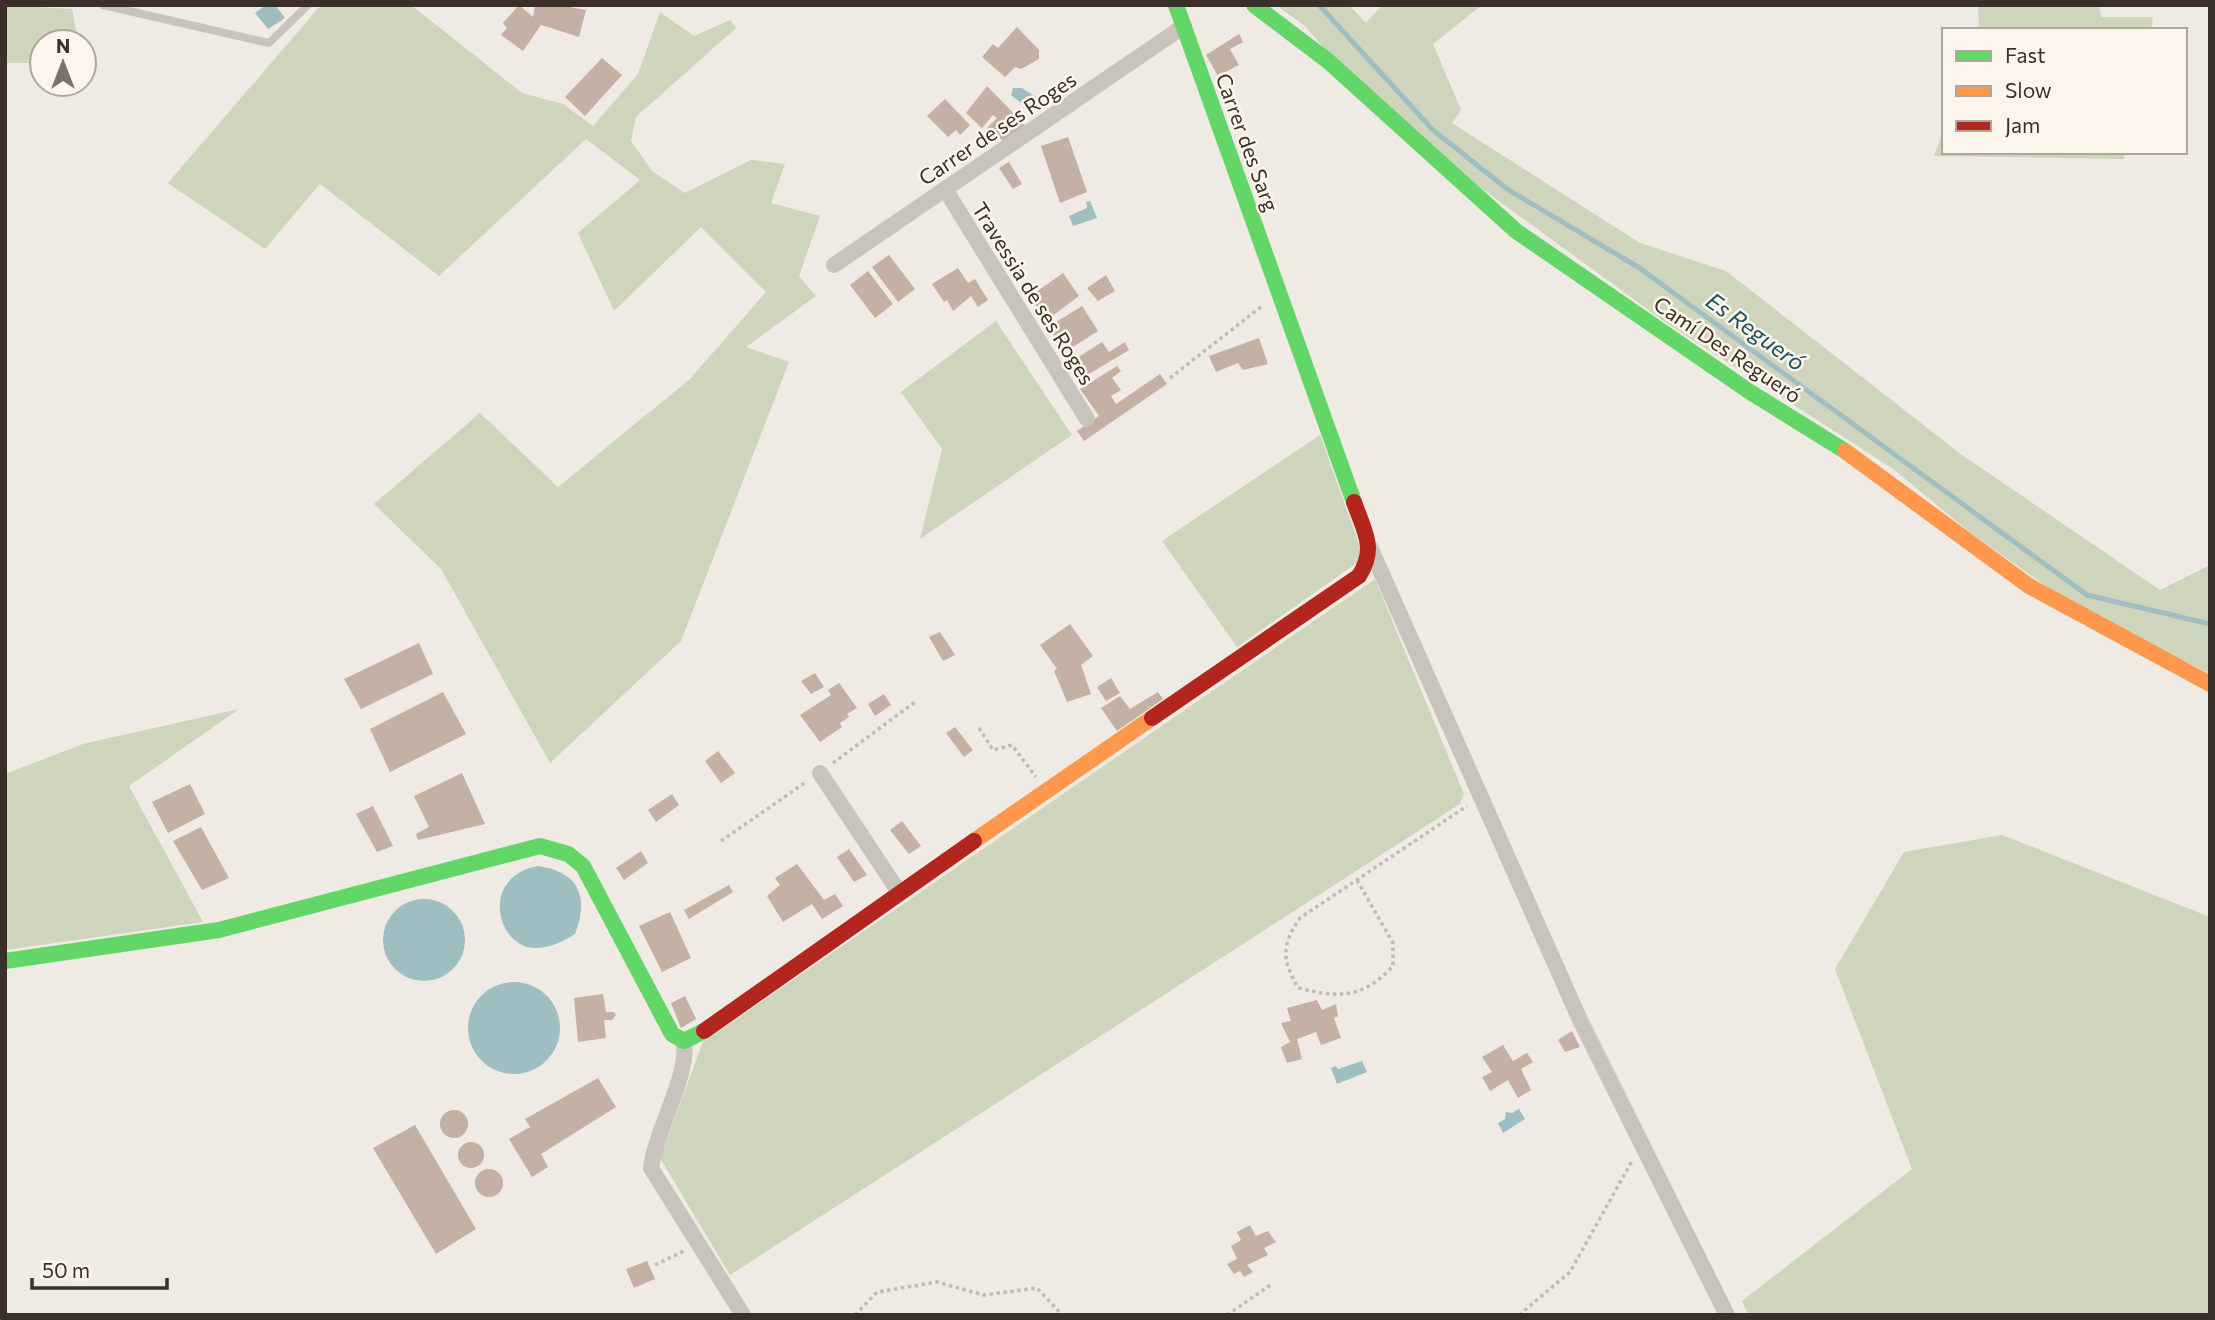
<svg xmlns="http://www.w3.org/2000/svg" width="2215" height="1320" font-family="Commissioner,sans-serif">
  <rect width="100%" height="100%" fill="#efeae3"/>
  <path fill="#ced5bc" d="M5 5 72 9 78 42H42V63H5Z
    M321 5H411L522 93 563 104 593 126 638 74 660 12 694 36 730 20 736 28 636 117 631 141 652 171 685 193 751 160 785 164 771 203 820 216 799 276 816 296 746 347 789 362 681 641 550 763 441 569 374 504 480 413 558 487 690 379 766 292 701 227 614 311 578 233 640 180 586 139 439 276 320 184 265 249 168 183Z
    M1276 5H1349L1366 23 1382 5H1482L1433 44 1461 110 1452 123 1640 243 1726 271 1962 455 2160 590 2210 565V674L2064 599 1971 533 1893 469 1665 322 1477 185 1340 67 1305 26Z
    M1978 5H2098L2102 17H2153L2151 30H1979Z
    M1944 128V152H2125L2124 159 1934 156Z
    M996 321 1072 435 920 539 942 449 901 392Z
    M1320 435 1364 558 1237 647 1162 541Z
    M1375 579 1464 794 1460 804 730 1275 660 1158 703 1042Z
    M239 709 129 786 203 922 5 950V774L83 744Z
    M2002 835 2210 917V1315H1748L1742 1301 1912 1169 1835 969 1904 852Z"/>
  <path fill="#9ebec1" d="M266 5H275L285 18 268 29 255 13Z
    M1013 88H1022L1044 103 1039 112 1028 109 1011 95Z
    M1090 201 1097 218 1073 226 1069 216 1087 208 1086 202Z
    M538 866C580 872 589 898 575 934 562 942 550 948 534 948 497 947 479 877 538 866Z
    M383 940a41 41 0 1 1 82 0a41 41 0 1 1-82 0Z
    M468 1028a46 46 0 1 1 92 0a46 46 0 1 1-92 0Z
    M1362 1061 1367 1072 1337 1084 1331 1068 1336 1066 1338 1069Z
    M1519 1109 1525 1119 1503 1133 1498 1123 1505 1119 1506 1112 1512 1113Z"/>
  <g fill="none" stroke-linecap="round" stroke-linejoin="round">
    <path stroke="#9ebec1" stroke-width="5" d="M1319 5 1433 130 1507 189 1638 267 2087 595 2210 624"/>
  </g>
  <path fill="#c4b0a4" d="M519 5 533 17 535 5H560L586 10 579 37 541 25 523 51 501 35 507 28 503 23Z
    M1017 27 1039 50V59L1021 69 1015 67 1005 77 982 57 993 44 998 48Z
    M1239 34 1243 42 1230 49 1239 65 1218 76 1206 55Z
    M602 58 622 75 585 116 565 97Z
    M987 86 1025 125 1006 143 987 128 997 118 993 115 982 128 966 113Z
    M945 99 970 125 960 135 956 130 948 137 927 116Z
    M1068 137 1087 192 1060 203 1041 146Z
    M1009 162 1022 184 1013 189 999 168Z
    M889 255 915 289 898 302 872 267Z
    M958 268 968 283 975 279 988 300 978 307 971 296 953 311 947 300 944 302 932 284Z
    M868 271 893 304 875 318 850 285Z
    M1063 273 1079 296 1047 320 1029 297Z
    M1106 275 1115 291 1098 301 1087 288Z
    M1082 306 1098 331 1065 352 1048 327Z
    M1259 338 1268 364 1243 370 1238 363 1216 372 1209 356Z
    M1102 342 1109 352 1125 342 1129 350 1079 380 1069 363Z
    M1117 366 1121 371 1112 378 1121 390 1111 396 1116 404 1160 374 1167 384 1084 441 1077 431 1099 416 1080 389Z
    M1070 624 1093 656 1081 665 1091 694 1067 702 1054 671 1057 669 1040 645Z
    M940 632 955 655 943 661 929 637Z
    M419 643 433 674 361 709 344 679Z
    M815 673 824 687 811 694 801 681Z
    M1111 678 1120 693 1106 701 1097 687Z
    M839 683 857 708 847 714 849 717 840 723 842 727 820 742 800 715 831 695 828 690Z
    M443 692 466 734 390 772 370 729Z
    M1158 692 1163 699 1117 731 1101 708 1120 696 1130 709Z
    M884 694 891 705 875 716 868 704Z
    M955 727 973 750 964 757 946 733Z
    M718 751 735 773 721 783 705 761Z
    M462 773 485 824 418 840 416 834 429 827 414 796Z
    M190 784 205 814 168 833 152 802Z
    M672 794 679 805 656 822 648 810Z
    M373 806 393 846 377 852 356 814Z
    M902 821 921 846 909 854 890 830Z
    M201 827 229 878 202 890 173 841Z
    M849 849 867 875 854 882 837 857Z
    M641 851 648 863 624 880 616 868Z
    M797 864 824 900 835 894 843 906 822 919 812 904 783 922 767 896 780 885 775 878Z
    M729 885 733 892 689 919 684 910Z
    M670 912 691 958 662 972 639 926Z
    M603 994 606 1012H614L616 1015 612 1020H604L606 1038 578 1042 574 998Z
    M685 996 696 1019 681 1028 671 1003Z
    M1317 1000 1322 1010 1336 1004 1338 1016 1334 1018 1341 1038 1321 1045 1316 1032 1297 1039 1302 1059 1287 1063 1281 1047 1290 1042 1281 1023 1291 1021 1287 1008Z
    M1572 1031 1580 1047 1565 1052 1558 1040Z
    M1503 1045 1513 1061 1527 1053 1533 1062 1521 1069 1531 1090 1518 1098 1508 1080 1490 1091 1482 1077 1492 1072 1482 1057Z
    M598 1078 616 1107 541 1154 548 1167 532 1177 509 1139 530 1127 525 1119Z
    M440 1124a14 14 0 1 1 28 0a14 14 0 1 1-28 0Z
    M415 1125 476 1229 436 1254 373 1148Z
    M458 1155a13 13 0 1 1 26 0a13 13 0 1 1-26 0Z
    M475 1183a14 14 0 1 1 28 0a14 14 0 1 1-28 0Z
    M1250 1225 1256 1236 1268 1231 1276 1242 1264 1248 1268 1255 1247 1265 1253 1272 1244 1277 1240 1271 1234 1274 1227 1264 1237 1259 1231 1246 1241 1240 1237 1232Z
    M647 1261 655 1279 634 1288 626 1269Z"/>
  <g fill="none" stroke-linecap="round" stroke-linejoin="round">
    <path stroke="#c1bbb4" stroke-width="3.5" stroke-dasharray="3.5 3.5" stroke-linecap="butt" d="M1170 378 1262 306
      M979 728 993 750 1012 745 1036 777
      M833 763 915 702
      M721 841 806 782
      M1357 880 1393 943V966C1362 999 1339 998 1298 988 1282 959 1281 946 1300 918L1467 806
      M655 1265 684 1251
      M855 1315 877 1292 937 1282 984 1295 1037 1288 1062 1315
      M1227 1315 1272 1284
      M1519 1315 1570 1272 1632 1161"/>
    <path stroke="#c8c3bc" stroke-width="8" d="M103 5 269 43 308 5"/>
    <path stroke="#c8c3bc" stroke-width="16" d="M945 189 1087 419
      M834 265 1184 26
      M1370 547 1580 1020 1727 1315
      M820 773 899 892
      M684 1042C689 1076 656 1129 651 1168L743 1315"/>
    <path stroke="#63d668" stroke-width="16" d="M1176 5 1354 502
      M1254 5 1328 61 1516 231 1750 392 1845 451
      M5 961 219 930 540 846 568 854 583 866 672 1034 684 1041 704 1031"/>
    <path stroke="#ff974d" stroke-width="16" d="M1845 451 2029 586 2210 684
      M974 841 1152 718"/>
    <path stroke="#b3261e" stroke-width="16" d="M1152 718 1359 576C1377 548 1364 531 1354 502
      M704 1031 974 841"/>
  </g>
  <g text-anchor="middle" dominant-baseline="central" stroke-width="5" stroke-linejoin="round" paint-order="stroke">
    <g font-size="21" fill="#3a3029" stroke="#fbf5eb">
      <text transform="translate(997 128) rotate(-34)">Carrer de ses Roges</text>
      <text transform="translate(1248 142) rotate(70)">Carrer des Sarg</text>
      <text transform="translate(1034 293) rotate(58)">Travessia de ses Roges</text>
      <text transform="translate(1728 349) rotate(34)">Camí Des Regueró</text>
    </g>
    <g font-size="23" font-style="italic" fill="#1c535e" stroke="#fbf5eb">
      <text transform="translate(1756 331) rotate(36)">Es Regueró</text>
    </g>
  </g>
  <rect width="2215" height="1320" fill="none" stroke="#3a3029" stroke-width="14"/>
  <rect x="1942" y="28" width="245" height="126" fill="#fbf5eb" stroke="#aea69d" stroke-width="2"/>
  <rect x="1956" y="51" width="35" height="10" fill="#63d668" stroke="#aea69d" stroke-width="2"/>
  <text x="2005" y="63" font-size="21" fill="#3a3029">Fast</text>
  <rect x="1956" y="86" width="35" height="10" fill="#ff974d" stroke="#aea69d" stroke-width="2"/>
  <text x="2005" y="98" font-size="21" fill="#3a3029">Slow</text>
  <rect x="1956" y="121" width="35" height="10" fill="#b3261e" stroke="#aea69d" stroke-width="2"/>
  <text x="2005" y="133" font-size="21" fill="#3a3029">Jam</text>
  <g transform="translate(63 63)"><circle r="33" fill="#fbf5eb" stroke="#aea69d" stroke-width="2"/>
  <path d="M0-5L12 26L0 18L-12 26Z" fill="#79716a"/>
  <text y="-10" font-size="19" font-weight="bold" text-anchor="middle" fill="#3a3029">N</text>
  </g>
  <path d="M32 1278v10h135v-10" fill="none" stroke="#3a3029" stroke-width="3.5"/>
  <text x="42" y="1278" font-size="21" fill="#3a3029" stroke="#fbf5eb" stroke-width="5" paint-order="stroke">50 m</text>
</svg>
